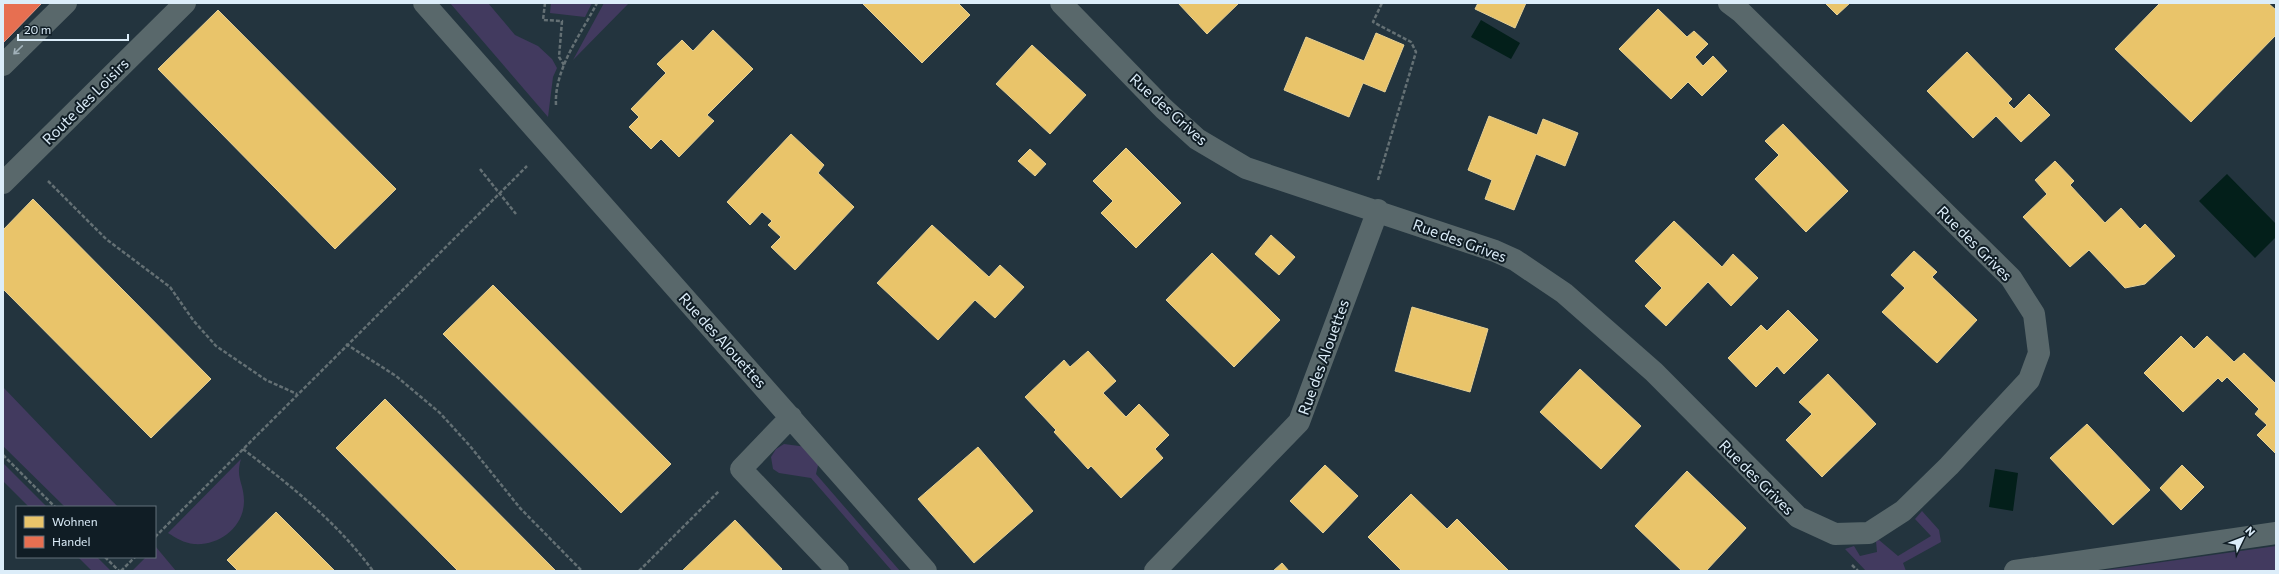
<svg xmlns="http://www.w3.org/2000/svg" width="2279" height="574" font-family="Commissioner,sans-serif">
  <rect width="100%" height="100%" fill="#23343e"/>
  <path fill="#423a5f" d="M450 3H488L515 35 538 46 552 59 557 68 553 77 548 117Z
    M551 3H592L585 17 550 13Z
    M604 3H629L573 60Z
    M3 387 118 507H65L3 446Z
    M784 444 807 447 819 461 816 474 900 571H892L811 478 779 473 773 469 771 457 776 449Z
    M241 459C235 478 244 483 244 501 244 528 218 546 194 544 184 543 176 538 168 533Z
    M3 463 47 507H29L3 481Z
    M1922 511 1939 530 1941 542 1903 563 1906 571H1866L1845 549 1854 546 1860 556 1877 552 1876 541 1879 540 1898 556 1931 536 1915 519Z
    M2276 546V571H2099Z
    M156 547 176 571H132L146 557H155Z
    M78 557H97L111 571H92Z"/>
  <path fill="#031f1a" d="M1481 20 1520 43 1511 59 1471 37Z
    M2227 174 2276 224V237L2255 258 2199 201Z
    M1995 469 2018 473 2013 511 1989 507Z"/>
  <path fill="#e9c46a" stroke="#e5d095" d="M862 3H958L970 15 922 63Z
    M1178 3H1239L1207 34Z
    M1478 3H1526L1515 28 1475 9Z
    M1825 3H1850L1837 15Z
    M2160 3H2268L2276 10V35L2191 122 2115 49Z
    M1658 9 1687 37 1694 31 1708 44 1695 57 1703 66 1713 56 1727 71 1702 96 1688 82 1671 99 1619 49Z
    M218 10 396 189 335 249 158 69Z
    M713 30 753 69 707 115 714 121 679 157 661 139 651 149 629 127 639 117 631 109 666 73 657 64 682 40 693 51Z
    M1376 33 1404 45 1385 92 1363 83 1349 117 1284 90 1306 37 1364 61Z
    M1032 45 1086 95 1050 134 996 84Z
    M1967 52 2012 99 2008 103 2014 109 2029 94 2050 115 2021 142 1996 116 1973 138 1927 91Z
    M1489 116 1537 135 1543 119 1578 133 1565 166 1536 154 1514 210 1485 199 1492 180 1468 170Z
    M1783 124 1848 191 1806 232 1755 179 1779 155 1765 141Z
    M791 134 824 165 818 173 854 207 795 270 771 247 781 237 768 225 772 221 762 212 750 225 727 202Z
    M1126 148 1181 203 1136 248 1101 213 1113 201 1093 181Z
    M1030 149 1046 164 1035 176 1018 161Z
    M2055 161 2074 181 2070 185 2105 223 2121 208 2140 229 2145 224 2175 256 2145 284 2125 288 2089 250 2070 267 2023 217 2047 194 2035 180Z
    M33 199 211 379 151 438 3 289V230Z
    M1674 221 1722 267 1733 254 1758 278 1731 306 1708 282 1666 326 1645 306 1662 288 1635 261Z
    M932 225 989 277 1000 265 1024 287 995 318 975 300 938 340 877 283Z
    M1271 235 1295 257 1279 275 1255 254Z
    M1914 251 1937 272 1932 277 1977 320 1937 363 1882 312 1905 288 1891 275Z
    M1212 253 1280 320 1234 367 1166 300Z
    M493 285 671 464 621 513 443 334Z
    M1412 307 1488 329 1470 392 1395 371Z
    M1788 310 1818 340 1784 374 1777 366 1756 387 1728 358 1761 325 1767 331Z
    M2181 336 2194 349 2207 336 2234 362 2244 353 2276 384V454L2257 435 2267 425 2255 414 2259 409 2227 377 2222 382 2218 378 2183 412 2144 373Z
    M1088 351 1116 381 1103 393 1126 417 1139 404 1169 435 1155 449 1163 458 1121 498 1091 466 1088 469 1054 432 1056 430 1025 397 1064 360 1070 367Z
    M1580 369 1641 426 1601 469 1540 412Z
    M1828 374 1876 424 1822 477 1786 440 1812 414 1799 402Z
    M385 399 556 571H458L336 448Z
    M2087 424 2150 490 2113 525 2050 458Z
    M978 447 1033 511 974 563 918 499Z
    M1325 465 1358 496 1323 533 1290 501Z
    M2182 465 2204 487 2181 510 2160 488Z
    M1687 471 1746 528 1706 571H1682L1635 526Z
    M1411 494 1447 529 1457 519 1509 571H1402L1368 537Z
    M276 512 335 571H238L227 560Z
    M735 520 782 569 780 571H682Z
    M1282 563 1289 571H1273Z"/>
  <path fill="#e76f51" stroke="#e49583" d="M3 3H42L3 43Z"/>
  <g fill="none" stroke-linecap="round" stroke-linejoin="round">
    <path stroke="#647074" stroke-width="2.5" stroke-dasharray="4 2" stroke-linecap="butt" d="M545 3 543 20 562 21 559 57 564 65
      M556 105C554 69 581 34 597 3
      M480 169 516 214
      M1378 180 1416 52 1411 42 1373 22 1382 3
      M48 181 106 239 170 287 193 320 216 346 266 380 297 394
      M346 344 396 376 440 413 470 446 520 508 582 571
      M243 449C291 486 337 522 373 571
      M3 455 55 507
      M155 537 527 166
      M105 557 119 571
      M1852 565 1858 571
      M121 571 135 557
      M639 571 719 491"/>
    <path stroke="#59686b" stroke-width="22" d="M424 3 926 571
      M1061 3 1164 109 1197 139 1246 168 1495 251 1515 260 1564 293 1654 372 1798 517 1835 534 1869 533 1903 511 1949 466 2029 380 2039 353 2034 314 2011 278 1741 12 1729 3
      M3 65 66 3
      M3 183 185 3
      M791 417 741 469 838 571
      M1155 571 1299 422 1378 210
      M2015 571 2276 533"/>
  </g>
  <defs><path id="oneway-shaft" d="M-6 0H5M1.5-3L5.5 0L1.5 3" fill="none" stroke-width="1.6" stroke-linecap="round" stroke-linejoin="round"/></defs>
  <use stroke="#a1b1b9" href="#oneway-shaft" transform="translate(18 50) rotate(136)"/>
  <g text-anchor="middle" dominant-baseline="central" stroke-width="4" stroke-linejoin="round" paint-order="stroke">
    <g font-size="15" fill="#dcedf9" stroke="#101d25">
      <text transform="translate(85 101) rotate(-45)">Route des Loisirs</text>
      <text transform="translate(1169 109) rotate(42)">Rue des Grives</text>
      <text transform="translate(1460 240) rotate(20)">Rue des Grives</text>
      <text transform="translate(1975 243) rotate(45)">Rue des Grives</text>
      <text transform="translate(723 340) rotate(48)">Rue des Alouettes</text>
      <text transform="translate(1323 357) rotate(-70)">Rue des Alouettes</text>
      <text transform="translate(1757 477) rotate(45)">Rue des Grives</text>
    </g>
  </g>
  <rect width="2279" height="574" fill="none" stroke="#dcedf9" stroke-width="8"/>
  <rect x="16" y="506" width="140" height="52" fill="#101d25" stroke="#62707a"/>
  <rect x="24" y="516" width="20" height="12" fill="#e9c46a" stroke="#62707a"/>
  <text x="52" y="526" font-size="12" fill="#dcedf9">Wohnen</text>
  <rect x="24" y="536" width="20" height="12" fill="#e76f51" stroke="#62707a"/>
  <text x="52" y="546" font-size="12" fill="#dcedf9">Handel</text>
  <g transform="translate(2243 538) rotate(47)" stroke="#101d25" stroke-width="3" paint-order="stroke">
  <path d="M0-3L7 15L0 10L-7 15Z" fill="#dcedf9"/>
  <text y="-6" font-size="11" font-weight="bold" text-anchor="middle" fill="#dcedf9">N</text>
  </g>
  <path d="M18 34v6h110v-6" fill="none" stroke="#dcedf9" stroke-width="2"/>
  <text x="24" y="34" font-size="12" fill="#dcedf9" stroke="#101d25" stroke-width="3" paint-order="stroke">20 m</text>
</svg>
